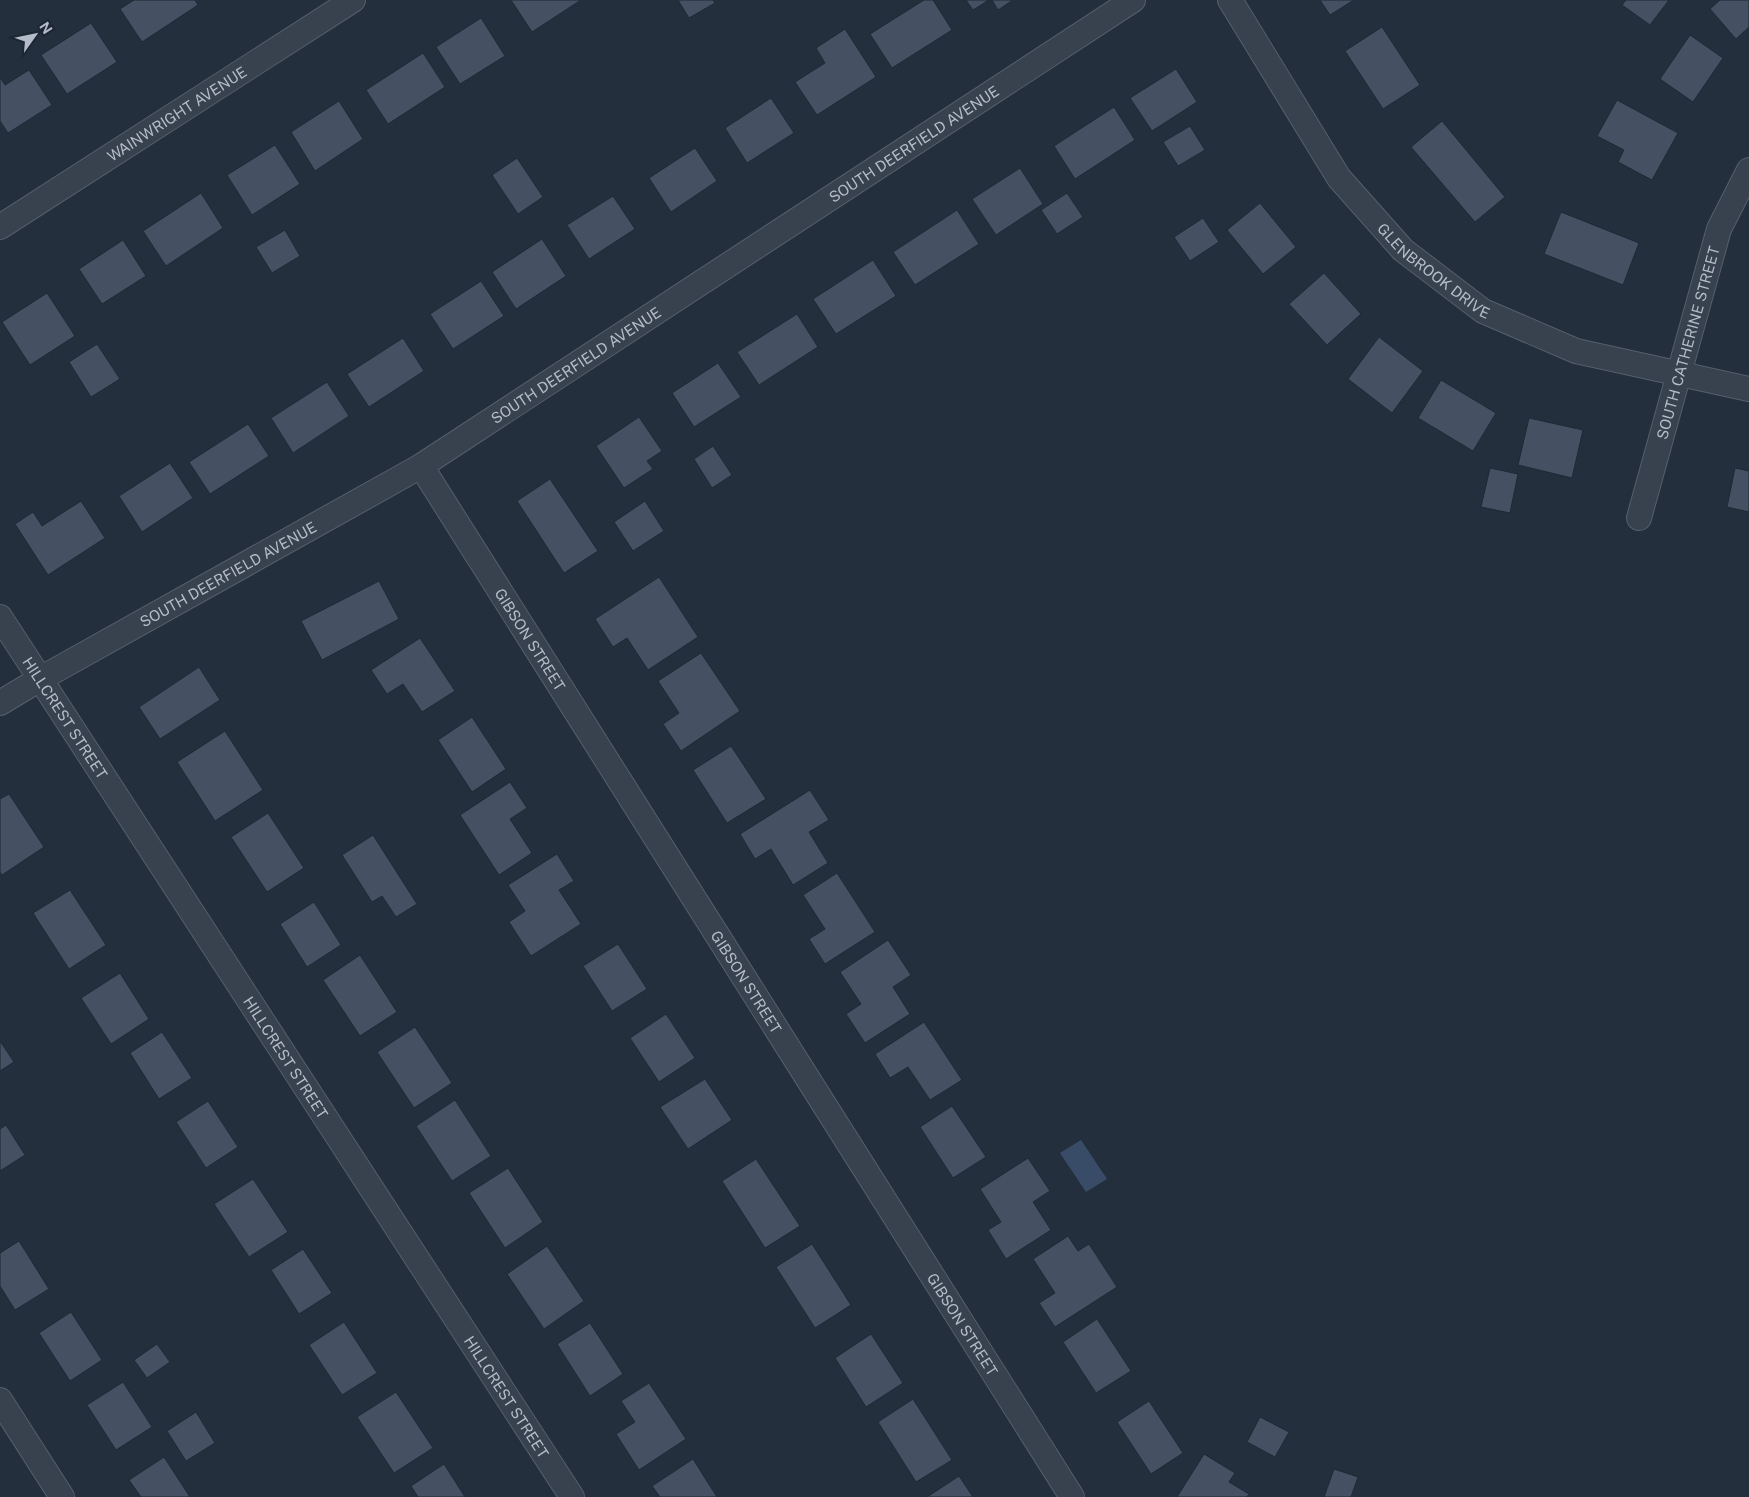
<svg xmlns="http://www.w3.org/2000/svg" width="1749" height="1497" font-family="'Public Sans',sans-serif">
  <rect width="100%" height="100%" fill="#242f3e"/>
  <path fill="#394c67" d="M1081 1140 1107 1179 1086 1192 1060 1153Z"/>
  <path fill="#455162" stroke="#1f2835" d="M134 0H195L198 5 142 42 120 9Z
    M511 0H581L532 32Z
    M678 0H713L715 3 689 18Z
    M924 0H933L952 30 892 68 870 34Z
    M966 0H989L973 10Z
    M992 0H1013L998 10Z
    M1320 0H1354L1330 15Z
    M1626 0H1669L1650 25 1622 5Z
    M1720 0H1749V27L1736 39 1710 9Z
    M481 18 505 56 460 84 436 47Z
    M91 23 117 62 67 94 41 55Z
    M1382 27 1420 85 1383 109 1345 51Z
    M845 29 876 77 817 115 795 82 825 63 816 48Z
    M1690 35 1723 58 1693 102 1660 79Z
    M423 53 445 87 388 124 366 90Z
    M1176 69 1197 102 1152 131 1130 98Z
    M29 70 52 105 8 133 0 121V77L5 85Z
    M771 98 794 133 747 163 725 128Z
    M1617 100 1678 133 1652 180 1618 162 1624 150 1597 136Z
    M339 101 363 139 315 171 291 132Z
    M1114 107 1135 140 1075 179 1054 146Z
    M1442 121 1505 197 1475 222 1411 147Z
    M1190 126 1205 150 1178 166 1163 142Z
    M275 145 300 184 252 215 227 175Z
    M695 148 717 181 671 212 649 178Z
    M517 158 543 197 518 214 492 175Z
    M1020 168 1043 204 996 235 972 199Z
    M201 193 223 228 166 266 143 231Z
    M1067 193 1083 217 1057 234 1041 210Z
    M613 196 635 229 589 259 567 225Z
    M1260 203 1296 247 1263 274 1227 230Z
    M957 210 979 244 915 285 893 252Z
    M1561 212 1639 243 1623 285 1544 254Z
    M1203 218 1219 242 1190 261 1174 237Z
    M285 230 300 256 272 273 256 247Z
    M542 239 566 276 516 309 492 272Z
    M123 240 146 276 102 304 79 269Z
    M873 260 896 296 836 334 813 299Z
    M1324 273 1361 314 1327 345 1289 304Z
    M481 281 504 316 453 349 430 314Z
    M47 293 75 336 30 365 2 322Z
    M797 314 818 347 759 385 737 352Z
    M1379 337 1423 371 1392 413 1348 379Z
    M403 338 424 371 369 407 347 374Z
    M97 344 120 379 91 397 69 362Z
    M718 363 741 397 694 427 672 393Z
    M1441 380 1496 413 1473 451 1418 418Z
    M327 382 349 416 293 453 271 418Z
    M639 417 662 451 647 461 653 469 624 488 596 446Z
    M1529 418 1583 430 1572 478 1518 465Z
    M248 424 269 456 210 494 189 462Z
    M713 446 732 475 712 488 694 459Z
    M170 463 193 498 142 532 119 496Z
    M1490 468 1518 474 1510 513 1481 507Z
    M1735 468 1749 471V512L1727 507Z
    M550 479 598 551 564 573 517 501Z
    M81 501 105 538 48 575 15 524 33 512 42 526Z
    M645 501 664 531 633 551 614 522Z
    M659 577 698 637 648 670 627 638 613 647 595 619Z
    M379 581 399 619 322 660 301 621Z
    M420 638 455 691 422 712 403 684 387 694 371 670Z
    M701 653 740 711 681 751 663 724 679 713 658 681Z
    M199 667 220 700 160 739 139 707Z
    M472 717 506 769 472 792 438 740Z
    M225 731 263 790 215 821 177 762Z
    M731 746 766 799 727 823 693 770Z
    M510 782 527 808 510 819 532 853 499 875 460 815Z
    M810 790 829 820 809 832 828 863 793 885 771 849 755 859 740 834Z
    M9 794 44 847 2 875 0 872V799Z
    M268 813 304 868 267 892 231 837Z
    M373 835 417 904 396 917 382 896 372 902 342 855Z
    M557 854 574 881 559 890 581 924 531 956 509 922 525 911 508 885Z
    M837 873 875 932 825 964 809 939 825 929 803 895Z
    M70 890 106 945 69 969 33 913Z
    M314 902 341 945 307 967 280 924Z
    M888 940 911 975 893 987 910 1014 865 1043 846 1014 861 1004 840 972Z
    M618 944 647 989 612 1011 583 966Z
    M360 955 397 1012 360 1036 323 980Z
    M120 973 149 1019 111 1044 81 998Z
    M666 1014 695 1058 659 1082 630 1038Z
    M924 1022 962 1080 930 1100 908 1067 890 1078 875 1054Z
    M415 1027 452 1083 414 1108 377 1052Z
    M162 1032 192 1078 159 1099 130 1053Z
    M0 1041 14 1062 0 1071Z
    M705 1079 732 1120 688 1149 660 1107Z
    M455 1100 491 1156 452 1181 416 1126Z
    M208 1101 238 1147 206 1168 176 1122Z
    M952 1106 986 1157 953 1178 920 1127Z
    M6 1125 25 1155 0 1171V1129Z
    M1028 1158 1050 1191 1033 1202 1051 1230 1006 1259 988 1230 1001 1222 980 1189Z
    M756 1159 800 1226 765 1248 722 1181Z
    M508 1168 543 1222 505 1248 469 1193Z
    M253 1179 288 1232 249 1257 214 1204Z
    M1068 1236 1078 1251 1089 1244 1117 1287 1055 1327 1039 1303 1055 1293 1033 1259Z
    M19 1241 49 1289 15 1310 0 1286V1253Z
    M812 1244 851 1305 815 1328 776 1267Z
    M547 1246 584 1301 544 1329 507 1274Z
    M303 1249 332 1293 299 1314 271 1270Z
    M71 1312 102 1360 70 1381 39 1333Z
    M1097 1319 1131 1371 1096 1393 1063 1342Z
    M344 1322 377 1373 342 1395 309 1345Z
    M590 1323 623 1374 590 1396 557 1344Z
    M871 1334 903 1383 866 1407 835 1358Z
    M157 1344 170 1362 147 1378 134 1360Z
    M123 1382 152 1427 116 1450 87 1405Z
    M649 1383 686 1439 639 1470 616 1434 635 1422 621 1401Z
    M396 1392 433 1448 394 1473 357 1417Z
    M913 1399 952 1460 916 1482 878 1422Z
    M1149 1401 1183 1453 1151 1474 1117 1422Z
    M196 1412 215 1443 186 1461 167 1431Z
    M1260 1417 1289 1432 1275 1457 1247 1442Z
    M1204 1454 1235 1473 1229 1482 1249 1494 1247 1497H1177Z
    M164 1457 190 1497H141L129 1480Z
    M693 1459 717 1497H660L652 1486Z
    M444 1464 465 1497H418L411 1486Z
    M1334 1469 1358 1477 1351 1497H1324Z
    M959 1476 973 1497H927Z"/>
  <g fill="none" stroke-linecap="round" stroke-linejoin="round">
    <g stroke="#565f6c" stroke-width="26">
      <g id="street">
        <path id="s1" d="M1230 0 1339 178 1403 250 1483 311 1576 351 1749 389"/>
        <path id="s2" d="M0 227 353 0"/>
        <path id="s3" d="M421 466 1072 1497"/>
        <path id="s4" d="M1639 518 1719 229 1749 170"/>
        <path id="s5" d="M0 617 572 1497"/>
        <path id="s6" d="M0 703 40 679 421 466 1133 0"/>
        <path d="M0 1400 62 1497"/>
      </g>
    </g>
    <use href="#street" stroke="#38414e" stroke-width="24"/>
  </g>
  <g text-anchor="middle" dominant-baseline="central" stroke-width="4.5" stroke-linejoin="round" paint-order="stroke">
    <g font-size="15" fill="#b4bcc9" stroke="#1d2633">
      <text stroke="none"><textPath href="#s2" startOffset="210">WAINWRIGHT AVENUE</textPath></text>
      <text stroke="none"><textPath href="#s6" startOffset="1072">SOUTH DEERFIELD AVENUE</textPath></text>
      <text stroke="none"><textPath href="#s1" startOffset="342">GLENBROOK DRIVE</textPath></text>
      <text stroke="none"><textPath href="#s4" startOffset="182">SOUTH CATHERINE STREET</textPath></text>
      <text stroke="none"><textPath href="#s6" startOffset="668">SOUTH DEERFIELD AVENUE</textPath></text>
      <text stroke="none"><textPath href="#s6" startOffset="262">SOUTH DEERFIELD AVENUE</textPath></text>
      <text stroke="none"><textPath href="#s3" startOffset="205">GIBSON STREET</textPath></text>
      <text stroke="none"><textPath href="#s5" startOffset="120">HILLCREST STREET</textPath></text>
      <text stroke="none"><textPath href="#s3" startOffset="610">GIBSON STREET</textPath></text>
      <text stroke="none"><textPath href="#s5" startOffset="525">HILLCREST STREET</textPath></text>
      <text stroke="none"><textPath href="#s3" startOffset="1015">GIBSON STREET</textPath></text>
      <text stroke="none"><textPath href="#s5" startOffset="930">HILLCREST STREET</textPath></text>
    </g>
  </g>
  <g transform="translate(35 35) rotate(57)" stroke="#1d2633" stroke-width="4" paint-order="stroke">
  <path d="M0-4L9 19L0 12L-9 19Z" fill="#b4bcc9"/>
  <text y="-8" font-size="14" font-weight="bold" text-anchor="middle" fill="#b4bcc9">N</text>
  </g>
</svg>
